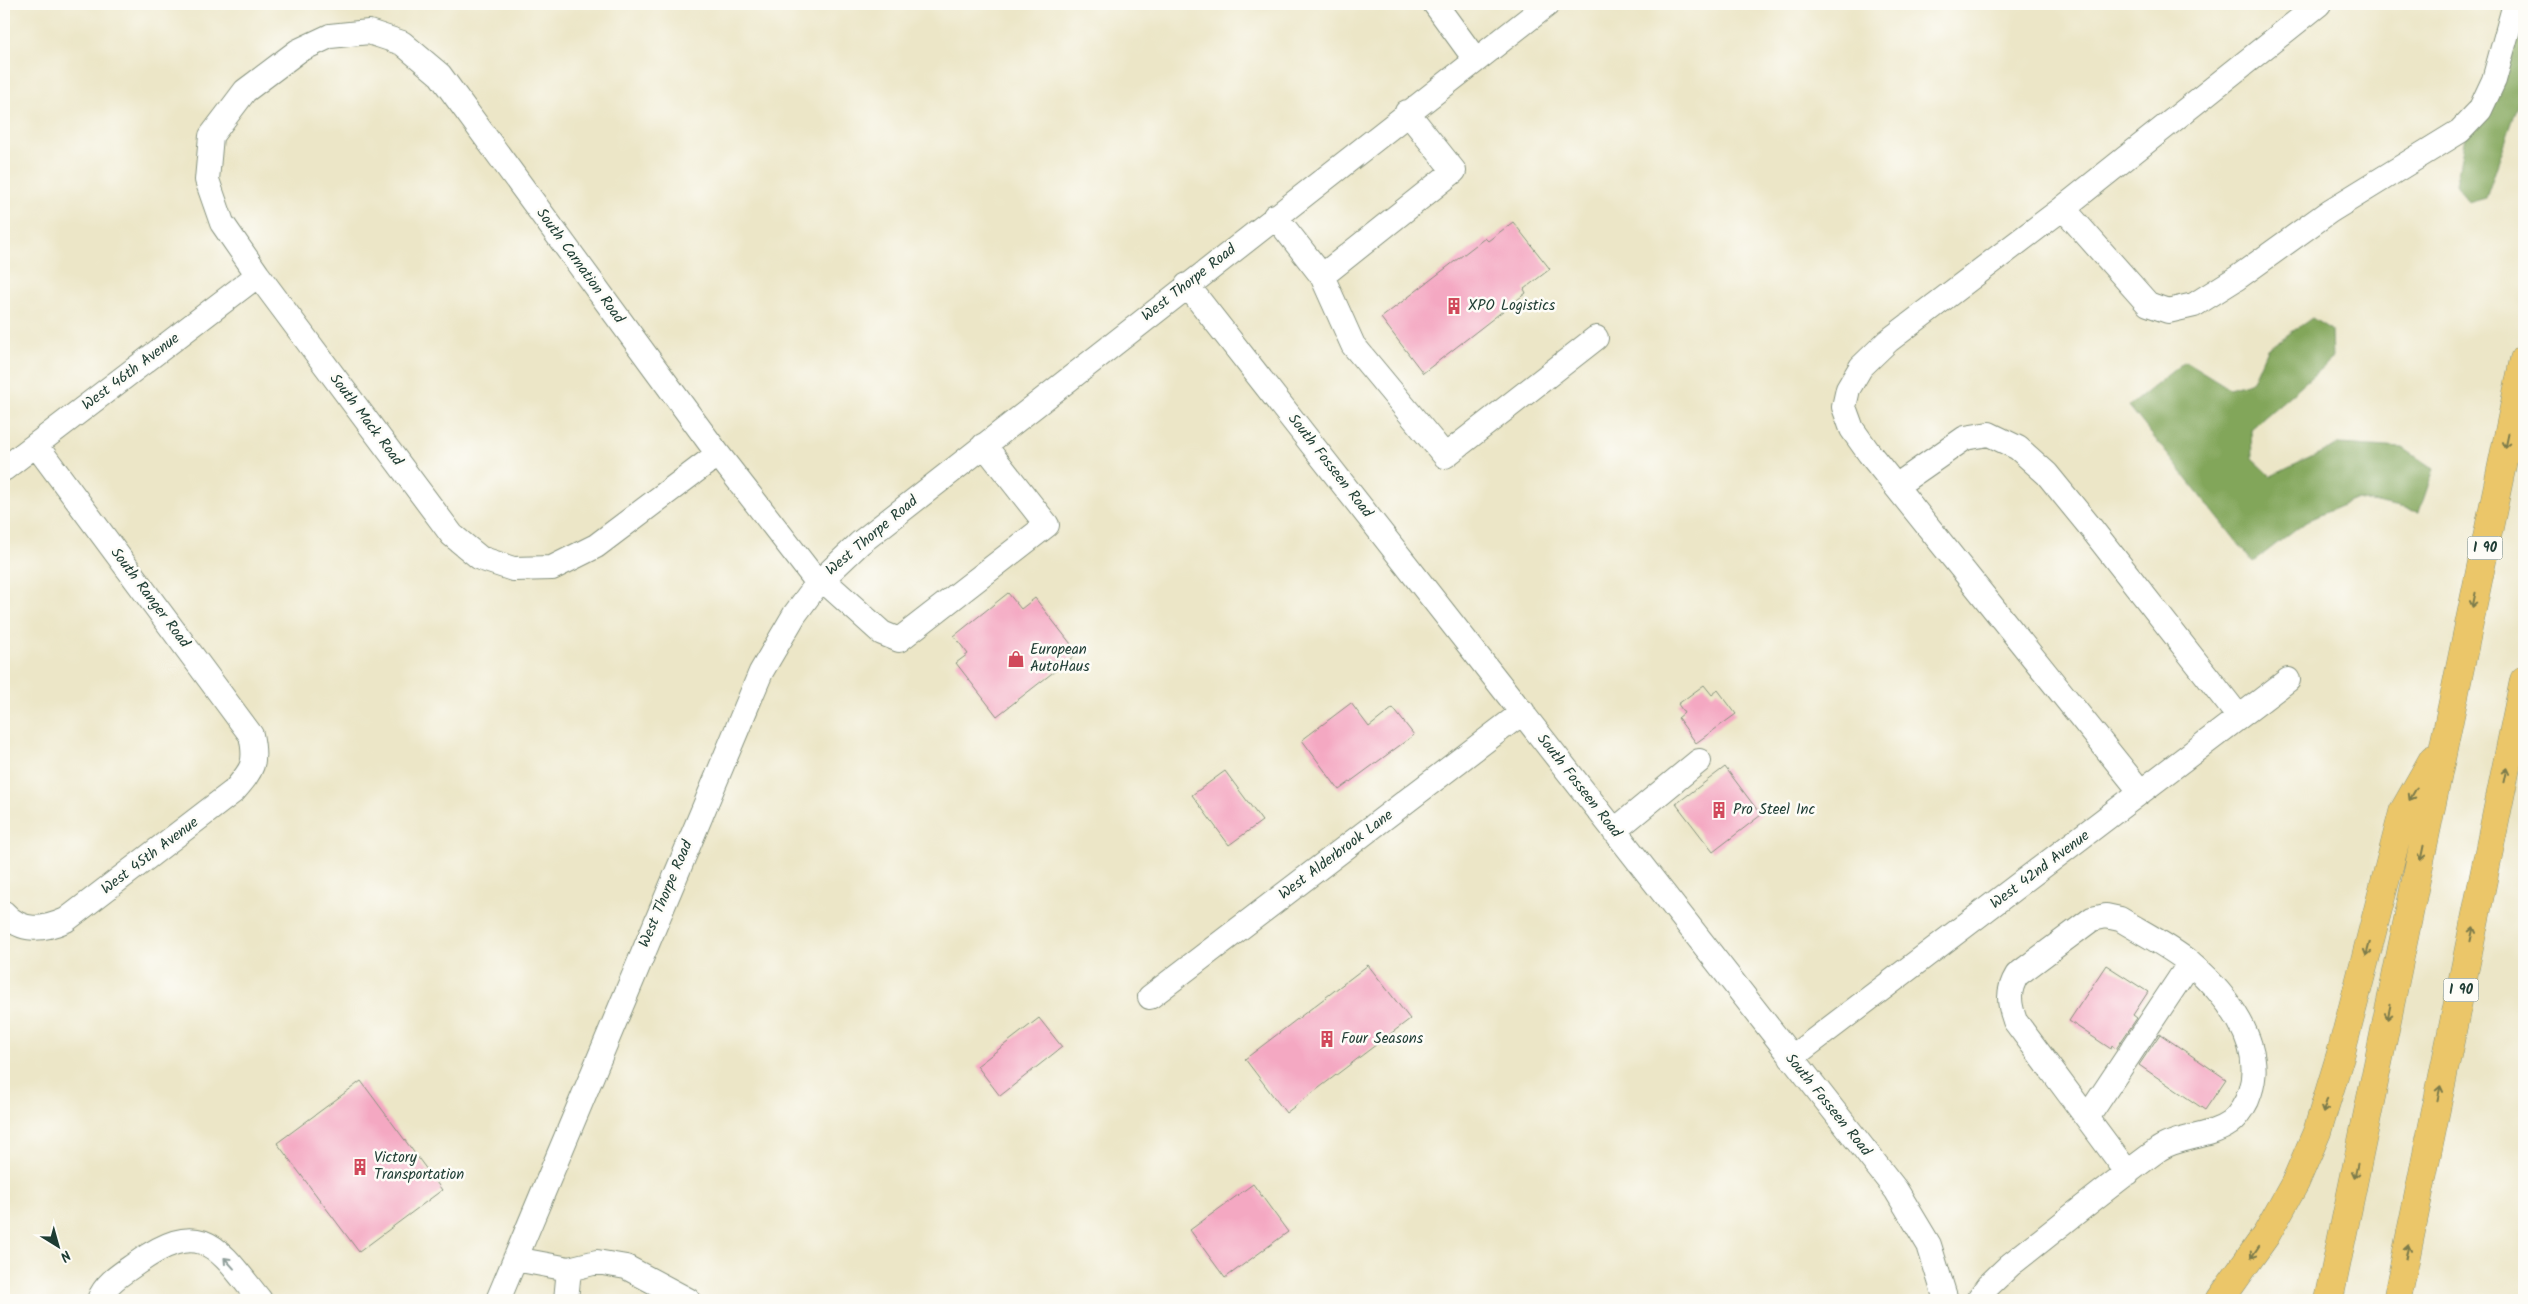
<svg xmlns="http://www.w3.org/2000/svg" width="2528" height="1304" font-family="Kalam,sans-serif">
  <rect width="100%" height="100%" fill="#fdfcf7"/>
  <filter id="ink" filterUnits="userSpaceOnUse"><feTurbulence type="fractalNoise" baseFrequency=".02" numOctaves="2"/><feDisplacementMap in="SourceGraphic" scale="10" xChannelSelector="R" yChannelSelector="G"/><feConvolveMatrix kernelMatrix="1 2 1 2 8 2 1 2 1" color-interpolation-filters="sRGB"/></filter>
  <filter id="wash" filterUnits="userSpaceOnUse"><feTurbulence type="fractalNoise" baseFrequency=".0096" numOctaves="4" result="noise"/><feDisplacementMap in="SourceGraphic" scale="20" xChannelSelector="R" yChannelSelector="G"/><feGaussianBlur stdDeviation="1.12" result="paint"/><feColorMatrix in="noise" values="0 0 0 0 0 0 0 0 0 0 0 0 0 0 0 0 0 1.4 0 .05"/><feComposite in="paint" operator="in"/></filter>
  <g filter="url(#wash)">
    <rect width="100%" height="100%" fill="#ece6c7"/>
    <path fill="#82a65a" stroke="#507247" d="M2524 4V77L2518 105 2486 198 2468 203 2456 184 2465 136Z
      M2312 318 2331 330 2332 359 2251 429 2252 458 2271 476 2339 444 2403 448 2434 469 2419 512 2357 499 2306 521 2253 562 2129 406 2185 361 2229 388 2253 381 2267 349Z"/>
    <g id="blocks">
      <path fill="#f4a8c2" d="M1513 222 1550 269 1524 289 1526 293 1423 373 1381 318 1485 238 1488 241Z
        M1008 593 1021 609 1035 598 1078 653 997 716 956 663 968 654 954 636Z
        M1704 685 1712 695 1718 690 1736 714 1696 743 1678 718 1684 713 1678 704Z
        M1351 703 1369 727 1393 708 1414 735 1339 790 1302 740Z
        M1725 767 1761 815 1713 852 1676 804Z
        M1225 771 1262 821 1229 845 1192 795Z
        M1368 965 1410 1019 1286 1113 1245 1059Z
        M2106 965 2148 992 2133 1015 2137 1018 2116 1049 2112 1046 2111 1049 2069 1021Z
        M1039 1018 1062 1047 1000 1096 977 1066Z
        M2160 1034 2226 1079 2205 1110 2139 1065Z
        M361 1081 442 1190 359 1252 277 1143Z
        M1253 1184 1288 1232 1225 1278 1190 1230Z"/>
    </g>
  </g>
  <g filter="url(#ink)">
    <use href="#blocks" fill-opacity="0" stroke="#86927e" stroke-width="1"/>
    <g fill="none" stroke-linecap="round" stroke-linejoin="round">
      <g stroke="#86927e" stroke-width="26">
        <path id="minor" d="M1435 4 1475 59
          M2063 208 2148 304 2168 311 2194 305 2237 278 2330 211 2460 131 2480 110 2494 80 2515 4
          M1275 216 1322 276 1454 171 1407 112
          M1322 276 1353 345 1445 456 1596 338
          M1187 285 1896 1190 1929 1245 1946 1300
          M718 454 596 546 552 568 513 569 480 558 452 535 258 275 222 223 207 180 211 136 245 91 298 51 330 36 369 32 402 43 440 75 718 454 818 583
          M4 469 258 275
          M1896 486 1965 438 1989 434 2018 448 2047 474 2091 528 2239 717
          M822 579 882 633 899 640 1047 525 984 445
          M2141 792 1869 453 1852 429 1844 407 1848 389 1861 367 1888 341 2063 208 2319 4
          M1614 831 1699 761
          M4 913C22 933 43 930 66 920L234 791C253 769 257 763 251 735L36 445
          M1150 997 1523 712
          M1791 1058 2288 680
          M2087 1118 2190 963
          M515 1259 569 1269 597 1262 626 1267 688 1300
          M99 1300C105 1283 123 1273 137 1263 203 1216 218 1248 260 1300
          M498 1300 761 672 795 614 818 583 860 543 1548 4
          M566 1300 569 1269
          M1978 1300 1988 1286 2010 1265C2060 1226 2108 1186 2159 1149 2179 1136 2209 1138 2230 1123 2239 1116 2247 1103 2250 1092 2266 1044 2225 993 2190 963 2169 946 2143 933 2120 919L2106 916 2092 919 2017 975C2007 991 2009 1004 2015 1021L2128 1173"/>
      </g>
      <g stroke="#86927e" stroke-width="29">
        <path id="highway" d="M2220 1300 2266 1235 2295 1183 2317 1132 2341 1053 2403 812 2433 759
          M2329 1300 2524 359
          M2397 1300 2524 680"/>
      </g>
      <use href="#minor" stroke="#fff" stroke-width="24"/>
      <use href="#highway" stroke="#ebc669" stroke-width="28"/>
    </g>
    <defs><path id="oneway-shaft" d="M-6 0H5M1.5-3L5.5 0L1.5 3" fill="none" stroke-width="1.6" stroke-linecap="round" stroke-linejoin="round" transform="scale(1.25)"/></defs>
    <g stroke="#7b7b4c">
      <use href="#oneway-shaft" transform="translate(2507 441) rotate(102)"/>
      <use href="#oneway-shaft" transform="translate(2474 600) rotate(102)"/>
      <use href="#oneway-shaft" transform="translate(2505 775) rotate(-78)"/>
      <use href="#oneway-shaft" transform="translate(2413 794) rotate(120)"/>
      <use href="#oneway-shaft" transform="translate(2422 853) rotate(102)"/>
      <use href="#oneway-shaft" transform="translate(2472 934) rotate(-78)"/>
      <use href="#oneway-shaft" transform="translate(2368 949) rotate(105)"/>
      <use href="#oneway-shaft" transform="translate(2389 1012) rotate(102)"/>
      <use href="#oneway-shaft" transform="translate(2439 1093) rotate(-78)"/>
      <use href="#oneway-shaft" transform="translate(2325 1106) rotate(107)"/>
      <use href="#oneway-shaft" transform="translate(2356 1171) rotate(102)"/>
      <use href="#oneway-shaft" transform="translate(2255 1252) rotate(124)"/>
      <use href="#oneway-shaft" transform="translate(2407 1252) rotate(-78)"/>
    </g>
    <use stroke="#8f9e9a" href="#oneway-shaft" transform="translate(229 1263) rotate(-132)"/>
  </g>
  <defs>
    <g id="building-bare" transform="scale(1.35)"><path d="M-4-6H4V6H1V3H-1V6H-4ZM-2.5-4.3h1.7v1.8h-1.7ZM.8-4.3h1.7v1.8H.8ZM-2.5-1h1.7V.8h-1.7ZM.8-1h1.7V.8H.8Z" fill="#d1495b" stroke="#fdfcf7" stroke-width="2.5" paint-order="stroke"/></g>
    <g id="shop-bare" transform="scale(1.35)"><path d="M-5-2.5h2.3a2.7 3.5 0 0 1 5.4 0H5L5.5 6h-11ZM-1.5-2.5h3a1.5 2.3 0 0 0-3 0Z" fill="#d1495b" stroke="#fdfcf7" stroke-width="2.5" paint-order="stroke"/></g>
  </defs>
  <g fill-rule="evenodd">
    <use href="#building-bare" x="1454" y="306"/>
    <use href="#shop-bare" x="1016" y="659"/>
    <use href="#building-bare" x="1719" y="810"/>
    <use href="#building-bare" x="1327" y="1039"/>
    <use href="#building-bare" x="360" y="1167"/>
  </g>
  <g text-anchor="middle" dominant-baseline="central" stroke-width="5" stroke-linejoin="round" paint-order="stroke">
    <g fill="#fdfcf7" stroke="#62766e" stroke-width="1">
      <rect x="2467.5" y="536.5" width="35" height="23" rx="4"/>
      <rect x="2443.5" y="978.5" width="35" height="23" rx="4"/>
    </g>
    <g font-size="14" font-weight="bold" fill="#1f3d34">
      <text x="2485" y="548">I 90</text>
      <text x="2461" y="990">I 90</text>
    </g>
    <g font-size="15" fill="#1f3d34" stroke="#fdfcf7">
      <text transform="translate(580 266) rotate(54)">South Carnation Road</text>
      <text transform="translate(1189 283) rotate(-38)">West Thorpe Road</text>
      <text transform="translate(131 372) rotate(-37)">West 46th Avenue</text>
      <text transform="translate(366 420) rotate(53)">South Mack Road</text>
      <text transform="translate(1330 466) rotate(52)">South Fosseen Road</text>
      <text transform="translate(872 536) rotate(-40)">West Thorpe Road</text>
      <text transform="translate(150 598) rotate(53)">South Ranger Road</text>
      <text transform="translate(1579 786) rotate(52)">South Fosseen Road</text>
      <text transform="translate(1336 855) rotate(-37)">West Alderbrook Lane</text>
      <text transform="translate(150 856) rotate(-37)">West 45th Avenue</text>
      <text transform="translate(2040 870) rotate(-37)">West 42nd Avenue</text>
      <text transform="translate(666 894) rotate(-67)">West Thorpe Road</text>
      <text transform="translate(1828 1105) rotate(51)">South Fosseen Road</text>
    </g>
    <g font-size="15" fill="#1f3d34" stroke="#fdfcf7" text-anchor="start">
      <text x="1468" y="306">XPO Logistics</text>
      <text x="1030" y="650">European<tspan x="1030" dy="17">AutoHaus</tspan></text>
      <text x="1733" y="810">Pro Steel Inc</text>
      <text x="1341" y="1039">Four Seasons</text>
      <text x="374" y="1158">Victory<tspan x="374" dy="17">Transportation</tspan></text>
    </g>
  </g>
  <rect width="2528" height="1304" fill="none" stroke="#fdfcf7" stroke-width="20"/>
  <g transform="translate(58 1246) rotate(143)" stroke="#fdfcf7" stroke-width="4" paint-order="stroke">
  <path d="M0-4L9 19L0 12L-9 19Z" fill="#1f3d34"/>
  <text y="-8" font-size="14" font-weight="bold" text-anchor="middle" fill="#1f3d34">N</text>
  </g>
</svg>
